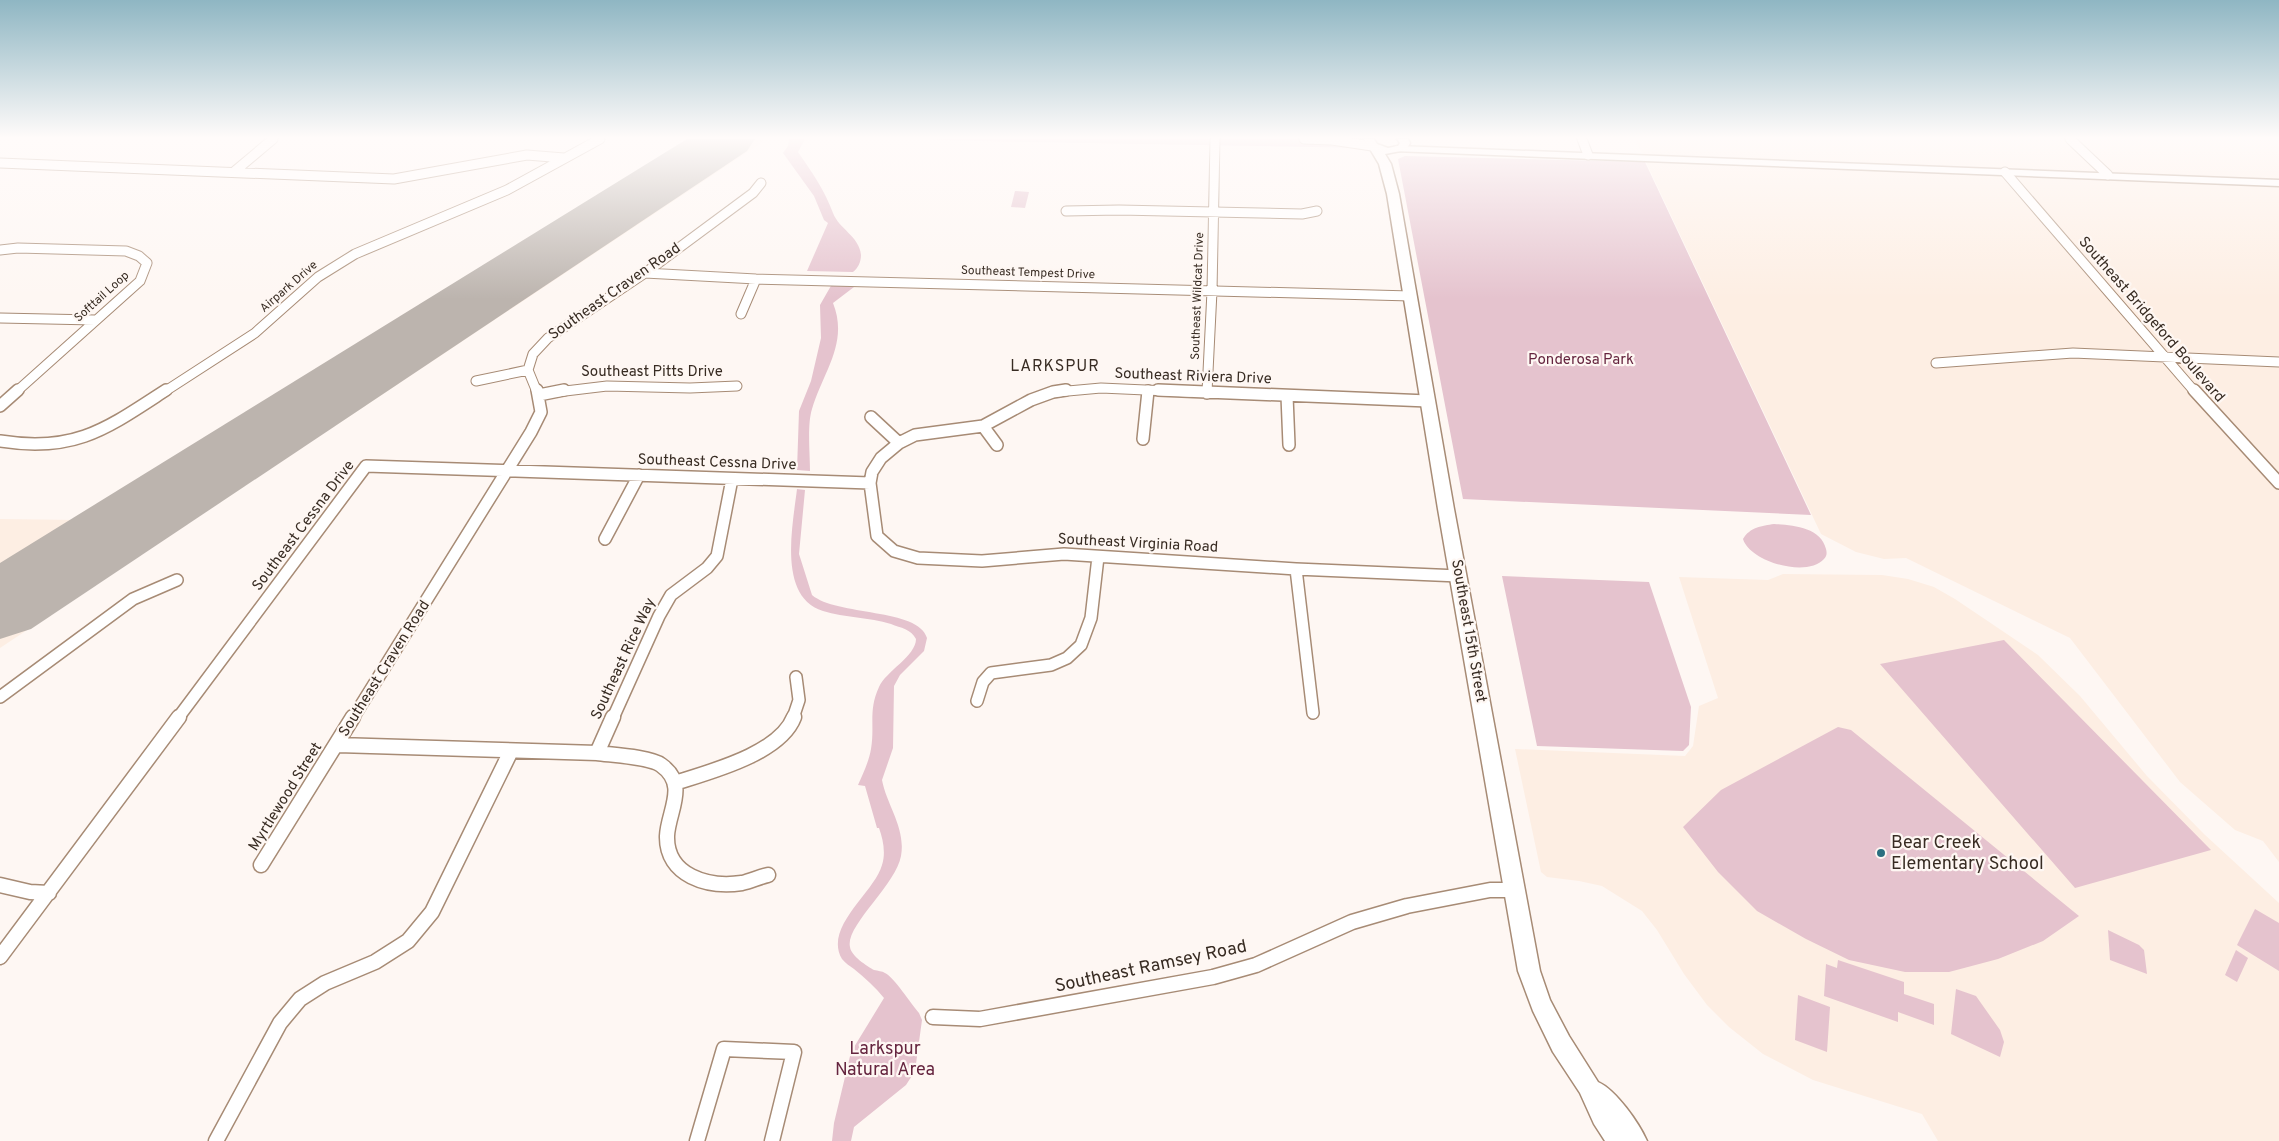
<svg xmlns="http://www.w3.org/2000/svg" width="2279" height="1141" font-family="Overpass,sans-serif">
  <rect width="100%" height="100%" fill="#fef7f3"/>
  <path fill="#fdeee3" d="M707 139H767L0 648V519L79 520 97 517 120 508Z
    M1635 139H2279V862L2263 841 2235 830 2180 782 2070 638 1906 558 1884 559 1856 552 1821 534Z
    M1783 574 1882 575 1908 579 1934 587 1955 599 2038 655 2080 696 2147 776 2204 834 2279 903V1141H1938L1922 1114 1813 1080 1763 1054 1729 1027 1707 1005 1684 974 1657 930 1642 911 1602 886 1579 881 1547 877 1541 872 1515 749 1685 756 1693 746 1699 706 1718 698 1679 577 1768 580Z"/>
  <path fill="#e5c3ce" d="M789 139H805L798 152C812 172 825 191 833 213 839 229 859 236 861 255 861 262 858 268 853 272L807 271 828 223 824 220 814 196 783 153 788 146Z
    M919 139H1369L1370 148 975 141Z
    M1405 156 1645 162 1811 515 1463 499 1398 159Z
    M1015 191 1029 192 1025 208 1011 207Z
    M832 284 854 287 833 303C849 343 823 372 812 409 807 425 810 453 810 471L797 470 799 411 811 381 821 338 820 305Z
    M797 489 805 490 799 554 812 595C836 616 919 608 927 638L924 651 900 675 894 686 893 748 882 780C887 806 906 828 901 856 896 885 845 926 850 947 851 956 867 966 874 970 878 971 882 971 885 973 894 977 911 1004 919 1013L922 1020 915 1071 906 1085 854 1127 851 1141H832L834 1123 851 1052 884 998C875 987 865 978 854 969 850 966 845 963 842 959 823 927 875 892 882 865 886 853 883 839 879 828H877L865 786 858 785C863 774 869 761 871 749 875 725 868 711 879 687 886 671 916 656 916 639 911 629 901 628 891 624 869 617 845 618 823 611 777 597 793 524 797 489Z
    M1774 524C1792 525 1821 527 1826 549 1827 553 1827 556 1824 559 1807 578 1750 562 1743 539 1750 527 1762 526 1774 524Z
    M1502 576 1649 582 1691 707 1689 745 1683 751 1537 746Z
    M2004 640 2211 850 2075 888 1880 664Z
    M1838 727 1851 730 2079 916 2043 941 1998 959 1949 972H1905L1849 960 1806 939 1757 911 1718 872 1683 827 1721 790Z
    M2255 909 2279 923V971L2237 945Z
    M2108 930 2139 945 2144 950 2147 974 2110 960Z
    M2236 950 2248 958 2237 982 2225 975Z
    M1838 960 1904 982V994L1934 1004V1025L1898 1012V1022L1824 996 1826 964 1837 968Z
    M1956 989 1976 996 2000 1030 2004 1042 2000 1057 1951 1034Z
    M1798 995 1830 1007 1827 1052 1795 1040Z"/>
  <g fill="none" stroke-linecap="round" stroke-linejoin="round">
    <path fill="#bcb4ae" fill-rule="evenodd" d="M687 139H755L747 151 31 629 0 639V563Z"/>
    <g stroke="#a78b75" stroke-width="11">
      <path id="minor-far2" d="M1304 139 1332 140 1372 146
        M1582 139 1588 155
        M2070 139 2108 175
        M0 163 394 179 527 155 564 158
        M235 171 273 139
        M2005 172 2195 392
        M1066 211 1119 210 1302 214 1317 211
        M0 250 18 248 126 251 139 256 147 263 140 281 16 392
        M645 273 756 279 1411 296
        M741 314 756 279
        M0 318 95 320
        M1936 363 2073 353 2279 362
        M476 381 528 370
        M164 392 255 333 318 277 355 254 507 190 600 139
        M537 392 528 370 533 354 548 338 645 273 753 193 761 183
        M557 392 607 386 690 388 737 386
        M1057 392 1101 388 1190 392
        M1207 392 1212 291 1215 139"/>
    </g>
    <g stroke="#a78b75" stroke-width="14">
      <path id="minor-far1" d="M1066 390 1053 392 1031 400 983 426 915 435 899 443 881 458 872 472 870 483 877 536 894 551 918 558 982 561 1064 554 1296 569 1459 576
        M1158 390 1428 401
        M2194 390 2279 483
        M1207 393V390
        M539 395 564 390
        M1287 396 1289 445
        M0 406 18 390
        M871 417 899 443
        M983 426 997 445
        M1143 439 1148 391
        M0 441C75 453 106 429 166 390
        M605 539 639 475
        M1296 569 1313 713
        M0 697 133 599 177 580
        M977 701 983 682 991 673 1051 665 1067 658 1081 645 1091 618 1098 557
        M178 718 366 466 870 483
        M353 718 531 432 541 412 537 390
        M613 718 659 616 671 595 707 568 717 556 732 479
        M793 718 799 700 796 677"/>
    </g>
    <g stroke="#a78b75" stroke-width="17">
      <path id="minor" d="M338 745 597 753C612 755 650 757 661 765 689 785 668 811 667 836 666 876 708 888 742 883 751 881 759 877 768 875
        M597 753 613 717
        M675 783C709 772 780 754 794 717
        M261 865 353 717
        M0 885 30 892 49 893
        M0 957 179 717
        M933 1017 980 1019 1213 977 1256 965 1352 922 1407 906 1490 890H1514
        M216 1141 280 1023 300 999 325 983 375 962 408 941 432 912 511 751
        M697 1141 724 1049 794 1052 772 1141"/>
    </g>
    <g stroke="#a78b75" stroke-width="3">
      <path id="tertiary" d="M1398 146 2279 180V186L1394 151V147Z"/>
    </g>
    <g stroke="#a78b75" stroke-width="3">
      <path id="secondary" d="M1364 139H1374L1377 144 1388 148 1398 146 1400 143 1397 139H1408L1410 143 1406 150 1385 154 1391 164 1399 194 1454 509 1540 971 1550 1000 1569 1036 1598 1082C1616 1090 1639 1123 1647 1141H1605L1594 1124 1580 1093 1553 1052 1533 1011 1518 971 1438 509 1387 194 1379 164Z"/>
    </g>
    <use href="#minor-far2" stroke="#fff" stroke-width="9"/>
    <use href="#minor-far1" stroke="#fff" stroke-width="11"/>
    <use href="#minor" stroke="#fff" stroke-width="14"/>
    <use href="#tertiary" fill="#fff" fill-rule="evenodd"/>
    <use href="#secondary" fill="#fff" fill-rule="evenodd"/>
  </g>
  <linearGradient id="sky" x2="0" y2="1"><stop stop-color="#8fb6c3"/><stop offset="0.46" stop-color="#fffbfa"/><stop offset="1" stop-color="#fffbfa" stop-opacity="0"/></linearGradient>
  <rect width="2279" height="299" fill="url(#sky)"/>
  <circle fill="#2b6f80" stroke="#fef7f3" stroke-width="2" cx="1881" cy="853" r="5"/>
  <g text-anchor="middle" dominant-baseline="central" stroke-width="4.5" stroke-linejoin="round" paint-order="stroke">
    <g font-size="12" fill="#382c23" stroke="#fef7f3">
      <text transform="translate(1028 273) rotate(2)">Southeast Tempest Drive</text>
      <text transform="translate(289 287) rotate(-41)">Airpark Drive</text>
      <text transform="translate(1198 296) rotate(-88)">Southeast Wildcat Drive</text>
      <text transform="translate(102 297) rotate(-42)">Softtail Loop</text>
    </g>
    <g font-size="15" fill="#382c23" stroke="#fef7f3">
      <text transform="translate(615 292) rotate(-35)">Southeast Craven Road</text>
      <text transform="translate(2151 320) rotate(49)">Southeast Bridgeford Boulevard</text>
      <text x="652" y="372">Southeast Pitts Drive</text>
      <text transform="translate(1193 377) rotate(2)">Southeast Riviera Drive</text>
      <text transform="translate(717 463) rotate(2)">Southeast Cessna Drive</text>
      <text transform="translate(304 526) rotate(-53)">Southeast Cessna Drive</text>
      <text transform="translate(1138 544) rotate(3)">Southeast Virginia Road</text>
      <text transform="translate(1468 631) rotate(80)">Southeast 15th Street</text>
      <text transform="translate(624 659) rotate(-65)">Southeast Rice Way</text>
      <text transform="translate(385 669) rotate(-58)">Southeast Craven Road</text>
      <text transform="translate(286 797) rotate(-58)">Myrtlewood Street</text>
    </g>
    <g font-size="15" fill="#65253f" stroke="#fef7f3">
      <text x="1581" y="360">Ponderosa Park</text>
    </g>
    <g font-size="16" letter-spacing="1" fill="#382c23" stroke="#fef7f3">
      <text x="1055" y="367">LARKSPUR</text>
    </g>
    <g font-size="18" fill="#382c23" stroke="#fef7f3" text-anchor="start">
      <text x="1891" y="843">Bear Creek<tspan x="1891" dy="21">Elementary School</tspan></text>
    </g>
    <g font-size="18" fill="#382c23" stroke="#fef7f3">
      <text transform="translate(1151 967) rotate(-12)">Southeast Ramsey Road</text>
    </g>
    <g font-size="18" fill="#65253f" stroke="#fef7f3">
      <text x="885" y="1049">Larkspur<tspan x="885" dy="21">Natural Area</tspan></text>
    </g>
  </g>
</svg>
